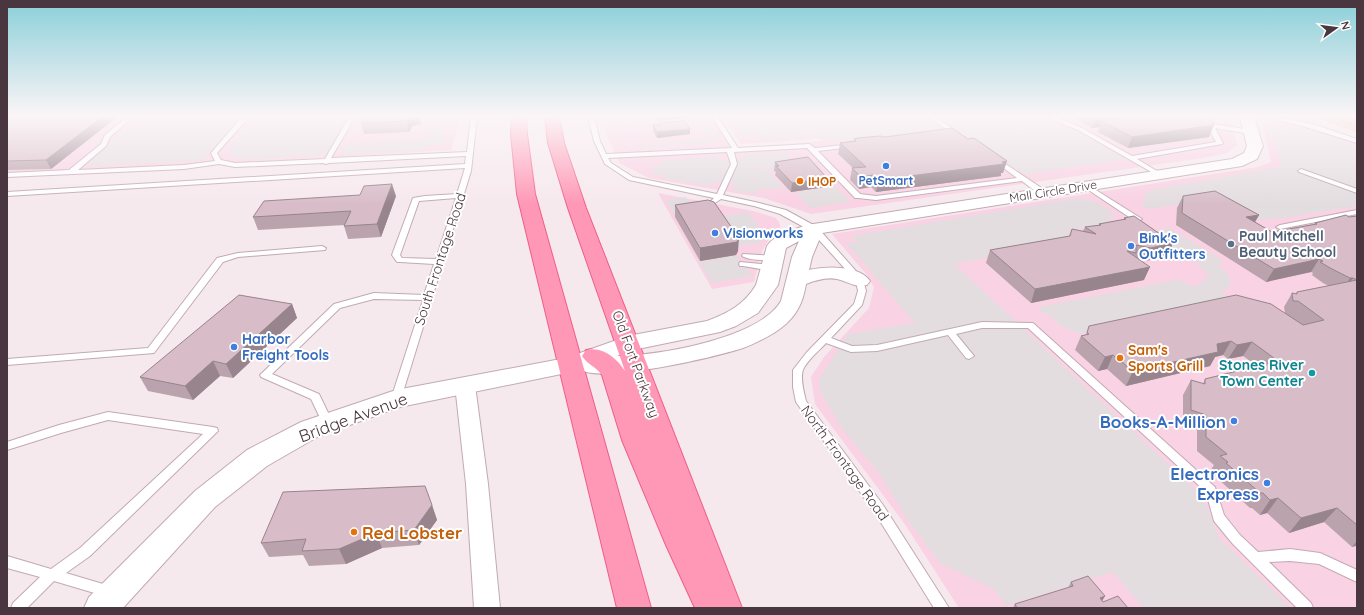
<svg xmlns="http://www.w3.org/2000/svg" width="1364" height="615" font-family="Quicksand,sans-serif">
  <rect width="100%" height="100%" fill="#f6e9ed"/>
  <path fill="#f9d2e3" d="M7 117H460L451 150 7 177Z
    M600 117H707L602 125Z
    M722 117H792L814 139 741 144Z
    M797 117H1230L1237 145 1227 153 1203 158 811 214 764 198 649 178 619 163 603 126 713 118 732 148 821 141Z
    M1267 121 1301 126 1357 143V608H959L904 523 815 404 811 377 824 357 869 308 874 287 866 274 832 234 1258 167 1271 162 1262 122Z
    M658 193 753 211 776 218 780 224V229L771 236 762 251 754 282 712 289Z"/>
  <path fill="#edcaae" d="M1315 117H1357V133Z"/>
  <path fill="#e4dde0" d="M138 117H241L203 160 85 166Z
    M259 117H367L358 129H347L334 154 249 159 233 156 229 147Z
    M427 117H446L443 144 428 145 426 150 341 155 347 144 424 139Z
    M729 117H790L810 136 767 140 750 135 744 136Z
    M793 117H1040L1073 130 1126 159 1024 174 956 128 857 141 815 138Z
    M693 119 701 122V124L711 123 720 139 711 140 712 143 642 148 637 145 708 139 699 122 639 127 632 124Z
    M1291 126 1320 133 1357 147V206L1283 218 1247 221 1208 199 1151 209 1142 207 1146 193 1152 190 1279 167 1282 163 1269 127 1290 129Z
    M785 153 794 167 771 171 767 167 756 168 757 170 767 169 783 188 758 189 756 194 733 190 736 185 715 181 712 186 663 178 666 175H655L651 167 661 166 660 161 721 156 722 161 743 159 742 155Z
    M835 186 850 202 810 208 796 192Z
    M685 197 690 202 705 208 675 217 666 200Z
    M1078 198 1097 202 1116 215 1107 217 1115 222 1068 231 1079 240 954 264 1202 496 1220 539 1291 608H1144L1113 572 1006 606 994 589 940 563 906 517 880 474 843 430 820 391 819 379 848 334 915 323 846 243 857 242 852 236Z
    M748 212 767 238 762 240 760 243 737 246 717 217Z
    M1168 227 1222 260 1219 267 1227 273 1231 282 1227 289 1220 293 1231 298 1232 302 1079 334 1061 326 1049 315 1039 311V307L1176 280 1194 286 1201 284 1208 276 1206 272 1194 260 1187 257 1184 261 1143 236 1147 230H1164Z
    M736 255 749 270 752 276 712 283 699 262Z"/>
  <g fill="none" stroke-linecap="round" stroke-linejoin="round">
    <g stroke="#c2aab3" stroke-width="2">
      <path id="service" d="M126 117H133L110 137 106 146 78 170 184 165 215 161 211 153 242 117H249L217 153 221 160 235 163 325 159 349 117H355L331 158 467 152 471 117H477L471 171 400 402H392L391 399 423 300 374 299 340 308 272 374 319 394 333 423 332 426 328 427 324 426 311 399 261 377 260 375 334 304 374 293 424 295 434 264 400 262H397L392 255 413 198 425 196 457 194 465 168 7 196V192L465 164 466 156 329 163 326 164 323 163 235 167 219 164 184 169 7 177V173L69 170 101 144 105 135ZM456 198 436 259 402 258 400 255 419 201Z
        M588 117H594L600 141 606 154 732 148 712 117H718L738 148 809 144 815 148 854 144 855 145 852 147 818 151 860 194 876 196 1017 178 993 160 996 158 998 159 1046 191V195H1040L1022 181 876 200 858 198H855L807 148 734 152 737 164 723 195 755 202 786 210 817 227 863 279 866 291 862 305 831 338 852 346 877 345 982 322 1033 323 1215 487 1224 515 1240 535 1258 552 1290 549 1320 553 1357 570V582L1319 564 1290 561 1269 562 1311 603 1313 608H1297L1232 543 1214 521 1206 492 1028 328H982L956 334 974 356 969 359 966 358 948 335 877 351 851 352 826 343C819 351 807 360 803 370 800 378 804 393 806 401L883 505 949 608H934L875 513 796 402 793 387V370L807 352 854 304 858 291 856 281 811 231 780 214 754 206 721 199 715 203 711 201 714 198 629 180 605 164 594 141ZM727 152 731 164 717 194 633 177 611 163 608 158Z
        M928 117H936L960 134 955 135Z
        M1046 117H1056L1082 128 1132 156 1216 142 1203 117H1209L1213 124 1251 130 1254 132 1251 134 1215 128 1223 143 1222 144 1137 159 1162 174V176L1160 177 1078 130Z
        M1265 117C1297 117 1327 129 1357 139V143L1299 125Z
        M1301 169 1357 189V193L1299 172 1298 171Z
        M1086 184 1088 185 1142 219 1138 221H1135L1084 187V185Z
        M1357 210V214L1280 229 1276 227 1280 225Z
        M322 246 326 248 325 250 238 257 223 262 154 353 7 365V359L148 348 217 258 238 253Z
        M743 254 774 256 778 258C773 262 747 260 742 256Z
        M740 262 772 265 776 268 772 271 743 266H740L739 264Z
        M108 412 213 427 217 428 218 431 90 556 66 573 113 587 115 591 113 595 108 597 54 581 27 608H11L13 603 40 577 7 568V556L51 569 80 548 203 434 108 420 61 433 7 450V442L59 425Z"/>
    </g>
    <g stroke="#c2aab3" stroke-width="2">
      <path id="minor" d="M465 378 472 380 475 385 488 484 500 608H474L466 484 455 385 458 380Z"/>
    </g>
    <g stroke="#c2aab3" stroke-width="2">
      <path id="tertiary" d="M1240 117H1254L1263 146 1257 159 1242 166 822 233 812 257 809 270C826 266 859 265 870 281L867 285C855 288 849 282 837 279 827 277 816 280 806 284 803 302 797 316 781 328 772 335 754 344 743 348 715 357 605 383 581 370L400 407 319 436 267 466 215 507 123 608H84L89 597 195 491 247 450 301 422 396 390 566 358 628 336 707 321C728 313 744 305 756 285L767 246C776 233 794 230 807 225L1232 159 1244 153 1247 146ZM799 241 792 257 781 301C760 338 657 356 617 356L633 350 720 332 736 326 758 313 778 285 786 248Z"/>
    </g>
    <g stroke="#ef5e8a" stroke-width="2">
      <path id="primary" d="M512 117H526L527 134 535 194 651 608H617L517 194 511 134Z
        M545 117H559L564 143 586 208 742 608H695L666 545 622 440 602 375C596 367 587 364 582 356L586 350C602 346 616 357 625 371L568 208 548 143Z"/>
    </g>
    <path stroke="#c59aaa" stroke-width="2" stroke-dasharray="1.5 1.5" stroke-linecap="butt" d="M1334 117 1357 127"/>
    <use href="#service" fill="#fff" fill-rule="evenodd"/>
    <use href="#minor" fill="#fff" fill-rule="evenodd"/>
    <use href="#tertiary" fill="#fff" fill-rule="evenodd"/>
    <use href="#primary" fill="#ff98b6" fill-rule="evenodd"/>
  </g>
  <path fill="#baa3ac" d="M7 117H117L51 169 7 170Z
    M419 117 421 124 412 126 409 132 364 134 361 123Z
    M1073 117H1203L1209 137 1128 148 1098 132 1100 127 1092 128Z
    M659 123 690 134 657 138 653 131V125H659Z
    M854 139 1003 173H1001V176L876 192 871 187 859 189 850 180 852 168H853L838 154 840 143 854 141Z
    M775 162 826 187 791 192 775 175 776 172 774 171Z
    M396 196 381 237 348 239 344 226 345 225 258 230 253 217Z
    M1183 196 1259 215 1255 222 1272 232 1314 224 1315 223 1357 216V546L1352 547 1324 522 1289 533 1267 513 1260 515 1252 508H1250L1216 477 1217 476 1210 471 1214 465 1197 451V430L1183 425V395L1191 380 1203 384 1205 379 1257 366 1243 356 1228 359 1223 355 1215 357 1210 366 1126 386 1107 369 1098 371 1075 350 1081 336 1086 335 1089 326 1285 313 1284 307 1292 293 1296 294 1297 292 1329 286 1323 283 1312 275 1313 273 1311 272 1266 282 1176 225 1177 208Z
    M675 205 738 251 736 255 700 261 675 217Z
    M1124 218 1173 243 1167 256 1145 261 1139 259 1144 280 1031 303 986 263 990 250 1069 236 1072 229 1083 231 1085 227 1099 225V224L1124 220Z
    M292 304 297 318 233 378 220 376 193 400 148 391 140 377Z
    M432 505 437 520 419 545 382 548 346 564 309 566 303 555 269 557 261 543Z
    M1071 582 1105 596 1102 600 1103 602 1128 608H1013L1015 604 1068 588Z"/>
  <path fill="#97848c" d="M102 117H117L51 169 46 160Z
    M409 117H419L421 124 412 126 409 132 407 121Z
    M657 117H697L657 121Z
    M1096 117H1170L1102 121 1100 127 1092 128Z
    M1214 125 1209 137 1128 148 1132 137Z
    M690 129V134L657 138V132Z
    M1007 161 1003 173H1001V176L876 192 878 180Z
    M873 175 871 187 859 189 861 177Z
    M827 178 826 187 791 192 792 183Z
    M392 184 396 196 381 237 377 224Z
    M1259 215 1252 227 1246 217Z
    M739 238 738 251 736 255 700 261V248Z
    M1173 243 1167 256 1145 261 1151 248Z
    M1319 259 1311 272 1266 282 1274 269Z
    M1150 267 1144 280 1031 303 1035 289Z
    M1350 278H1353L1344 291 1341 292Z
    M292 304 297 318 233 378 226 364Z
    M1231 341 1223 355 1215 357 1210 366 1126 386 1133 371 1217 344Z
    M1252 342 1243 356 1228 359 1237 345Z
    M1113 355 1107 369 1098 371 1105 357Z
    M213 361 220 376 193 400 185 386Z
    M1278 498 1267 513 1260 515 1270 500Z
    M432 505 437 520 419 545 414 530Z
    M1337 508 1324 522 1289 533 1301 518Z
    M376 533 382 548 346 564 339 549Z
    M1357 541V545L1352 547Z
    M1105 596 1098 608 1100 598Z"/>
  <path fill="#d8bdc8" stroke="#97848c" d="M7 117H102L46 160 7 161Z
    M365 117H409L407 121 361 123Z
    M1126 117H1203L1213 122 1214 125 1132 137 1102 121Z
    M685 121 690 129 657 132 653 125H660L659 123Z
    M952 128 968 139 974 138 1007 161 1002 162 1004 164 878 180 873 175 861 177 852 168 866 167 840 143 856 141 854 139 858 138 880 136 885 137Z
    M808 157 827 178 792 183 776 166H779L775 162Z
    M392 184 377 224 344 226 351 211 253 217 264 201 360 195 364 186Z
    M1215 191 1259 215 1246 217 1272 232 1317 224 1315 223 1346 215 1349 217 1357 216V525L1337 508 1301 518 1278 498 1270 500 1263 493H1260L1226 463 1228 462 1220 456 1227 454 1206 437V415L1191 410V380L1205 384V379L1278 361 1252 342 1237 345 1231 341 1217 344 1218 352 1133 371 1113 355 1105 357 1081 336 1089 334 1087 333 1089 326 1236 295 1271 304 1303 325 1324 320 1298 301H1293L1292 293 1297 294V292L1357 280 1353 278H1350L1332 269 1320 262 1323 261 1319 259 1274 269 1182 213 1183 196Z
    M708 200 714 202 739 238 737 242 700 248 675 205Z
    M1134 216 1173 243 1151 248 1136 245V253L1127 251 1150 267 1035 289 990 250 1070 236 1072 229 1096 234 1085 227 1101 225 1099 224 1126 219 1124 218Z
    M239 295 292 304 226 364 213 361 185 386 140 377Z
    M425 486 432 505 414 530 376 533 339 549 302 551 306 539 261 543 283 492Z
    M1088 576 1105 596 1100 598 1103 602 1118 596 1128 608H1017L1015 604 1073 586 1071 582Z"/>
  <linearGradient id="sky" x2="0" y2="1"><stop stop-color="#8bcfd9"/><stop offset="0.57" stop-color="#fbf5f7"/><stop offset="1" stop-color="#fbf5f7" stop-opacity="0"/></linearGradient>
  <rect width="1364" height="204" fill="url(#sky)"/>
  <g fill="#3f7fe0" stroke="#fff" stroke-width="1.5">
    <circle cx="886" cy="166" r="4"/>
    <circle cx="715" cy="233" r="4"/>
    <circle cx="1131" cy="246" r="4"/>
    <circle cx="234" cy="347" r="4"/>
    <circle cx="1234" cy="421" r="4"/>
    <circle cx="1267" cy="483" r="4"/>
  </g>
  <g fill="#e8710a" stroke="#fff" stroke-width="1.5">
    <circle cx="800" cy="181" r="4"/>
    <circle cx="1120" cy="358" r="4"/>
    <circle cx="354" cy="532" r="4"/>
  </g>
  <circle fill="#5c6f8a" stroke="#fff" stroke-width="1.5" cx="1231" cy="244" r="4"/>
  <circle fill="#0f9aa8" stroke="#fff" stroke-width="1.5" cx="1312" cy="373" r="4"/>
  <g text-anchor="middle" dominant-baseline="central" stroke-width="4" stroke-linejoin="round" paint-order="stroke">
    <g font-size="12" font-weight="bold" fill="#366cbe" stroke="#fff">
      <text x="886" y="180">PetSmart</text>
    </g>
    <g font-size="12" font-weight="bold" fill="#c56008" stroke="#fff" text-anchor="start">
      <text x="808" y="181">IHOP</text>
    </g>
    <g font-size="12" fill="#4a363e" stroke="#fff">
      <text transform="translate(1053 191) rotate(-9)">Mall Circle Drive</text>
    </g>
    <g font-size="14" font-weight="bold" fill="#366cbe" stroke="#fff" text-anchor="start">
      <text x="723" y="233">Visionworks</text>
      <text x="1139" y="238">Bink's<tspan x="1139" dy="16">Outfitters</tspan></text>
      <text x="242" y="339">Harbor<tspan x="242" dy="16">Freight Tools</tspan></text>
    </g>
    <g font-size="14" font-weight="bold" fill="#4e5e75" stroke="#fff" text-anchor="start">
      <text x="1239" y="236">Paul Mitchell<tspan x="1239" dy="16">Beauty School</tspan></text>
    </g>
    <g font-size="14" fill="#4a363e" stroke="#fff">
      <text transform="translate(440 259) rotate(-72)">South Frontage Road</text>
      <text transform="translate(636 364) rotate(70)">Old Fort Parkway</text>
      <text transform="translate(845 463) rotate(54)">North Frontage Road</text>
    </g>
    <g font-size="14" font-weight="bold" fill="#c56008" stroke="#fff" text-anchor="start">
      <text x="1128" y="350">Sam's<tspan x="1128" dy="16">Sports Grill</tspan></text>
    </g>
    <g font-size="14" font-weight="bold" fill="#0d838f" stroke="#fff" text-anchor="end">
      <text x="1304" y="365">Stones River<tspan x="1304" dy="16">Town Center</tspan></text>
    </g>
    <g font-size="17" fill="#4a363e" stroke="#fff">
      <text transform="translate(353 417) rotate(-20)">Bridge Avenue</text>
    </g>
    <g font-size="17" font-weight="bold" fill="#366cbe" stroke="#fff" text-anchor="end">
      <text x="1226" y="421">Books-A-Million</text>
      <text x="1259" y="473">Electronics<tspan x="1259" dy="20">Express</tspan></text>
    </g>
    <g font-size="17" font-weight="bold" fill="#c56008" stroke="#fff" text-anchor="start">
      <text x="362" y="532">Red Lobster</text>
    </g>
  </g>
  <rect width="1364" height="615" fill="none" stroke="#4a363e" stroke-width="16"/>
  <g transform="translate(1336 28) rotate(76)" stroke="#ffffff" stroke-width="3" paint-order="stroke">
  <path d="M0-3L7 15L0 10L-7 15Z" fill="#4a363e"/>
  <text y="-6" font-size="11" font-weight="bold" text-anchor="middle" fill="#4a363e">N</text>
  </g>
</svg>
